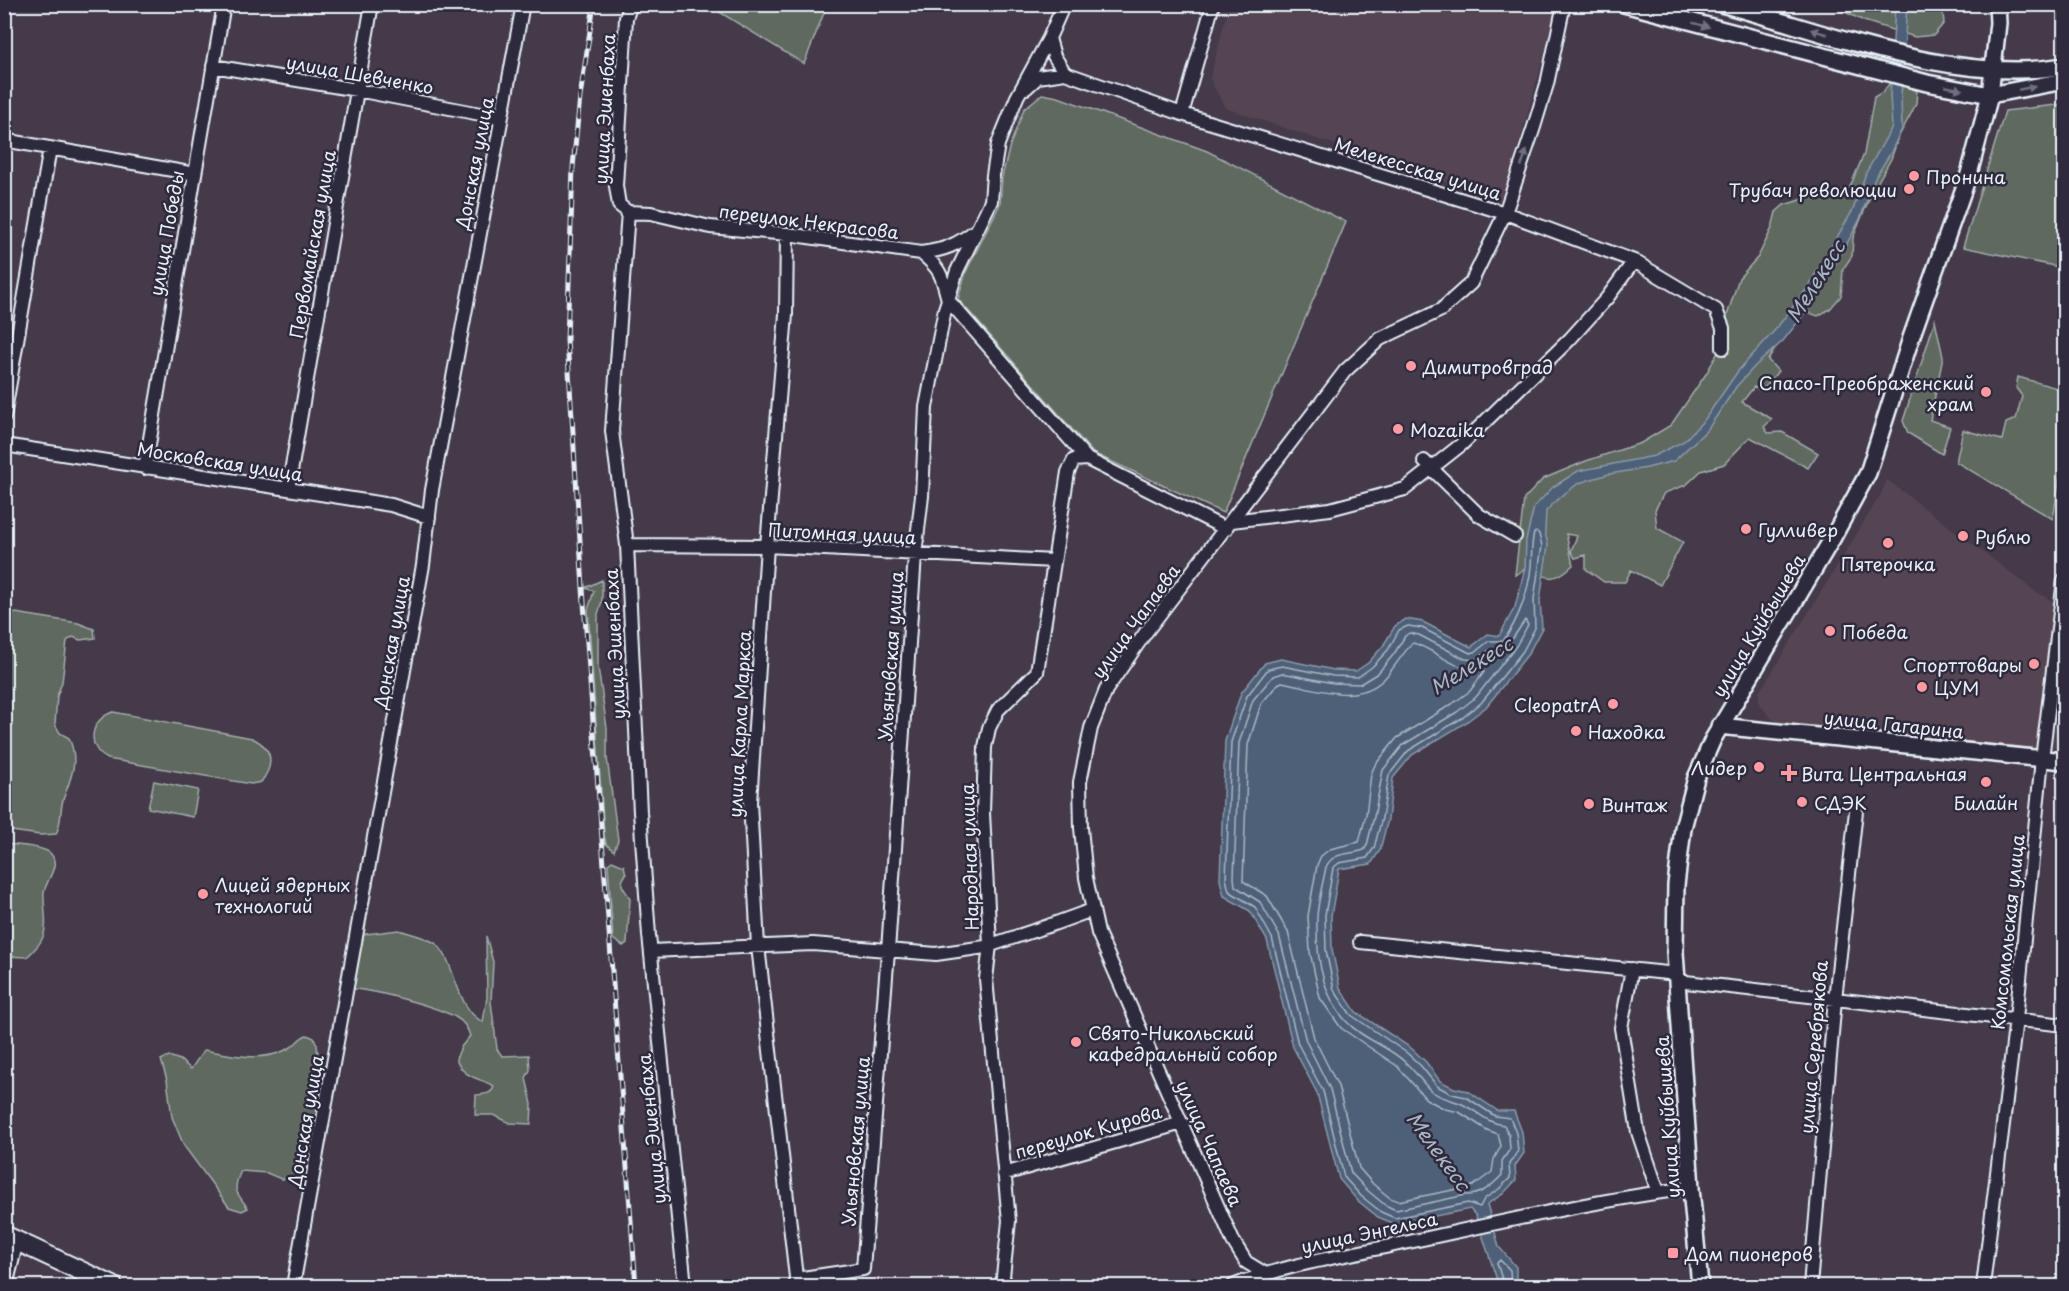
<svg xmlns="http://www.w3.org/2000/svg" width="2069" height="1291" font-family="'Playpen Sans',sans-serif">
  <rect width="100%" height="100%" fill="#453a4a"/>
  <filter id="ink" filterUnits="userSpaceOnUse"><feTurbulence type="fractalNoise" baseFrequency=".0167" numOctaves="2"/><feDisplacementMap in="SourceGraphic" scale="12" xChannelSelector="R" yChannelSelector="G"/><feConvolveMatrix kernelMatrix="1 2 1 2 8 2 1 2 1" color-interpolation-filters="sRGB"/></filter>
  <g filter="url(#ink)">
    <path fill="#544553" d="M1229 5H1558L1503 201 1225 108 1210 79Z
      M1887 480 2035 591 2057 604 2038 749 1786 725 1772 719 1759 704V693L1880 496Z
      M2064 647V749L2053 748Z"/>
    <path fill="#5e695e" stroke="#a3adab" stroke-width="1.5" d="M708 5H827L804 64Z
      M1830 5H1942L1944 23 1934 35 1915 37 1864 21Z
      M1889 84 1907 86 1917 91 1916 103 1912 112 1899 136 1891 159 1872 192 1853 238 1852 256 1843 269 1841 296 1830 309 1818 316 1804 311 1784 333 1768 360 1778 371 1762 391 1754 387 1742 402 1772 419 1764 427 1768 433 1782 432 1818 453 1808 468 1750 437 1724 464 1701 471 1686 485 1664 493 1655 510 1657 528 1683 542 1660 585 1631 570 1625 582H1604L1586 569V555L1575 558 1571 551 1577 536 1566 534 1573 565C1554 583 1549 579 1527 568L1515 575 1524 499 1543 479 1586 461 1641 443 1671 425 1706 374 1723 343 1726 319 1739 278 1758 257 1772 228 1776 212 1784 205 1804 199 1849 189 1864 154 1874 97 1883 92Z
      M1042 94 1058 97 1207 151 1346 222 1223 513 1093 453 958 299 966 272 1000 204 1002 177 1010 145 1024 109Z
      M2064 104V268L1963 247 2005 111Z
      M1935 320 1943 357 1930 420 1950 427 1942 454 1908 433 1903 421Z
      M2018 377 2064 390V450L2053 519 1956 462 1963 430 2002 440 2006 423 2016 419 2022 396 2016 388Z
      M602 580V601L598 614V667L607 728V758L618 840 614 851 606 844 604 835 588 610 594 591 585 588Z
      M9 612 78 623 94 629 95 638 80 640 73 637 67 641 62 682 57 696 55 724 60 733 69 738C79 761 72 775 64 797 59 810 63 819 56 834L40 835 5 830 4 616Z
      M113 712 252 738C273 748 275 764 261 782L251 784 108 759C85 748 90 719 113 712Z
      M154 781 198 790 193 817 148 808Z
      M5 844C15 845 43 846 50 853 62 865 45 881 44 893 43 908 49 925 42 939 39 946 32 952 27 957L5 956Z
      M612 861 624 866 626 874C617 887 625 887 630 899L627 943 623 946 613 939 608 864Z
      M399 930C411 934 424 936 435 943 456 958 454 1008 483 1022L487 997 486 936 493 962 491 1002 497 1049 502 1056 529 1055 530 1070 526 1078 532 1104 531 1124 510 1123 494 1115H475L476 1095C484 1094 492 1095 494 1086 477 1077 463 1078 456 1059L461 1047 470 1036C468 1029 464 1022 457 1018 439 1007 374 990 353 989L350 984 361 937 366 934Z
      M307 1035 314 1038 317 1045 321 1088 307 1167 294 1179H281L267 1173 241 1171C232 1189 236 1193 248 1208L242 1211 229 1207 184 1146 172 1117 167 1080 161 1060 169 1056 180 1060 191 1069 204 1050C232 1055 261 1063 288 1049 296 1045 298 1038 307 1035Z"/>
    <path fill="#4d6078" stroke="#8b9aab" stroke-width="1.5" d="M1895 5H1907L1901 97 1902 129 1890 154 1875 178 1860 219 1851 236 1823 286 1808 309 1783 341 1755 366 1736 387 1708 429 1674 461 1647 468 1609 474 1579 483 1560 497 1546 511 1545 532 1548 545 1540 600 1542 628 1528 654 1486 707 1465 723 1412 755 1393 778 1388 819 1380 850 1371 864 1339 869 1331 916 1332 949 1340 988 1356 1012 1411 1048 1426 1062 1440 1081 1454 1088 1468 1091 1498 1111H1514L1522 1132 1524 1153 1515 1166 1516 1180 1503 1194 1487 1204 1499 1247 1516 1267V1286H1499L1476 1216 1470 1209 1395 1224 1378 1217 1357 1200 1339 1179 1317 1093 1293 1047 1267 940 1250 911 1224 896 1220 880 1225 741 1241 693 1265 663 1281 659 1334 670 1356 671 1368 663 1383 646 1395 626 1406 619 1423 622 1471 647 1488 634 1499 636 1515 607 1525 568 1526 540 1534 507 1553 487 1578 471 1654 456 1684 441 1705 419 1738 371 1775 330 1806 290 1853 210 1866 173 1892 127 1890 96Z"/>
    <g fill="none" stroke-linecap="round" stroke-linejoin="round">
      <path stroke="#aab7c5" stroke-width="1.5" d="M1537 532 1539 534 1542 546 1534 599 1535 628 1523 651 1481 703 1462 718 1408 751 1389 775 1382 818 1374 848 1367 858 1339 863 1333 868 1325 915 1326 950 1334 990 1351 1015 1407 1053 1421 1066 1437 1086 1452 1094 1466 1097 1495 1116 1510 1118 1516 1133 1518 1151 1509 1164 1510 1178 1499 1189 1484 1199 1480 1207 1468 1203 1395 1218 1381 1212 1361 1196 1344 1177 1323 1091 1298 1044 1272 938 1255 907 1229 891 1226 879 1231 742 1247 696 1268 669 1282 666 1333 676 1358 677 1372 667 1388 650 1399 630 1408 626 1422 628 1470 653 1475 652 1489 641H1503C1518 621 1529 591 1531 566 1532 555 1531 544 1534 533Z
        M1525 620 1528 625 1516 646 1476 697 1457 712 1403 745 1383 770 1374 817 1367 845 1364 850C1350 855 1333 851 1326 867 1323 883 1318 900 1317 917 1316 951 1321 994 1346 1021 1362 1039 1389 1046 1406 1063 1415 1071 1422 1082 1430 1090 1440 1099 1453 1099 1464 1105 1478 1112 1487 1123 1504 1125L1509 1135 1510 1149 1502 1161V1175C1492 1186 1480 1196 1466 1195L1396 1210 1385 1205 1367 1190 1351 1173 1330 1089 1306 1041 1279 935 1260 902 1235 886 1234 878 1239 743 1253 700 1273 676 1282 673 1333 683 1360 684 1378 673 1394 654 1405 636 1409 633 1419 635 1465 659 1475 660 1491 649H1500L1507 647Z
        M1413 643C1436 649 1455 673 1481 668L1484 672 1470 691 1452 704 1397 738 1375 765 1371 774 1366 815 1359 842 1330 849 1321 856 1317 865 1308 916 1310 952 1320 998 1341 1028 1397 1066 1426 1099 1445 1109 1459 1112 1487 1130 1498 1134 1501 1146 1494 1159 1492 1172 1473 1186 1398 1201 1390 1198 1373 1184 1359 1168 1338 1086 1314 1038 1288 932 1267 896 1243 881 1248 745 1261 704 1278 684 1282 682C1315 688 1357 706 1384 679 1393 670 1406 648 1413 643Z
        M1504 1286 1497 1263 1500 1260 1510 1270 1511 1286"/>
      <g stroke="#e8f1f8" stroke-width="16">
        <path id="minor" d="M631 4 626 18 616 186 619 205 628 212 612 431 627 545 640 812 649 935 685 1286
          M1049 38 1054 56 1065 73
          M213 66 357 90 501 118
          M1026 88 1038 77 1065 73 1182 114 1505 213 1634 261
          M1182 114 1213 4
          M4 140 195 174
          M628 212 651 213 710 227 787 234 921 253C945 250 957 245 976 230
          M787 234 786 314 767 546 750 802 758 946 797 1286
          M921 253C941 269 942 276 948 300L1087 459 1226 529
          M4 417 50 148
          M4 445 391 505 429 517
          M1424 461 1479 515 1515 536
          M145 468 224 4
          M288 489 372 4
          M1232 521 1330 509 1405 489 1462 444 1570 339 1607 298 1634 261 1716 310 1723 328V348
          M627 545 767 546 1054 561
          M1360 942 1677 974
          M651 951 813 944 936 954 985 947 1048 926 1092 910
          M1632 969 1621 1028 1638 1132 1658 1192
          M1677 981 2064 1025
          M1004 1174 1182 1123
          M1264 1273 1246 1262 1233 1241 1098 933 1086 878 1081 828 1080 782 1091 728 1106 690 1146 632 1345 371 1380 339 1441 310 1471 283 1505 213 1534 127 1547 84 1564 4
          M796 1279 863 1269 888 951 915 555 922 496 926 407 945 309 957 271 991 201 993 175 998 144 1017 97 1049 38 1064 4
          M6 1286 17 1241
          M293 1286 423 565 432 490 523 4
          M1002 1286 1009 1221 986 979 990 945 983 813 985 747 989 728 998 710 1037 672 1068 472 1074 460 1087 459
          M1233 1286C1288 1263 1350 1255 1409 1242 1502 1222 1596 1200 1691 1188
          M1810 1286 1835 999 1856 811
          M1983 1286 2016 1019 2042 759 2064 580"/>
      </g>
      <g stroke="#e8f1f8" stroke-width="20">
        <path id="major" d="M1624 4 1927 83 1990 95 2064 81
          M1721 4C1827 32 1955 85 2064 66
          M1719 726 2064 761
          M1700 1286 1691 1188 1675 952 1676 885 1683 828 1696 778 1713 739 1832 539 1868 473 1911 338 1969 174 1990 95 1998 23 1997 4"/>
      </g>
      <g stroke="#e8f1f8" stroke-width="22">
        <path id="highway" d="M4 1235 113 1286"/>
      </g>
      <use href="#minor" stroke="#2f2a3d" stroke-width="12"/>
      <use href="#major" stroke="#2f2a3d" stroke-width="15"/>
      <use href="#highway" stroke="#2f2a3d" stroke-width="18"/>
      <g stroke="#e8f1f8" stroke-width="5">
        <path id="rail" d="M594 4 580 97 573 167 567 340 584 603 636 1286"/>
      </g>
      <use href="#rail" stroke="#2f2a3d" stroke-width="3" stroke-dasharray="9" stroke-linecap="butt"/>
    </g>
    <defs><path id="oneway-solid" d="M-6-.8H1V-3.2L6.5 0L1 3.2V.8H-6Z" transform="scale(1.5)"/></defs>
    <g fill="#70707e">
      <use href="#oneway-solid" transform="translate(1701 25) rotate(15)"/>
      <use href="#oneway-solid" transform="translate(1819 32) rotate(-164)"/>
      <use href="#oneway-solid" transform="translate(1954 88) rotate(11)"/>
      <use href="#oneway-solid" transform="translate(2027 88) rotate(-11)"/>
      <use href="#oneway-solid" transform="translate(1524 158) rotate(-71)"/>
    </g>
  </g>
  <g fill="#ff9aa2" stroke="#2f2a3d" stroke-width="2">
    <circle cx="1914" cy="176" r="6"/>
    <circle cx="1909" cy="189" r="6"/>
    <circle cx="1411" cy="366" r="6"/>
    <circle cx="1986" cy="392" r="6"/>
    <circle cx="1398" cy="429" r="6"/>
    <circle cx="1746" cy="529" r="6"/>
    <circle cx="1963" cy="536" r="6"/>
    <circle cx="1888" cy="543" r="6"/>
    <circle cx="1830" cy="631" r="6"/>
    <circle cx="2034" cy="664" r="6"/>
    <circle cx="1922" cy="687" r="6"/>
    <circle cx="1613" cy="704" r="6"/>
    <circle cx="1576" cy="731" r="6"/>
    <circle cx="1759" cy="767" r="6"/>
    <path d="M1786 764h6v6h6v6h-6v6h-6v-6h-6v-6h6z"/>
    <circle cx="1986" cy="782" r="6"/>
    <circle cx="1802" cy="802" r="6"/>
    <circle cx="1589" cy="804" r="6"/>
    <circle cx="203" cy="894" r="6"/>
    <circle cx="1076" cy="1042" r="6"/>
    <rect x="1667" y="1247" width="12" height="12" rx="3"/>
  </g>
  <g text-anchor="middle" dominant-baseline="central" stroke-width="5" stroke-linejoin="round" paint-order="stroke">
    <g font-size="18" fill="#e8f1f8" stroke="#2f2a3d">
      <text transform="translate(360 74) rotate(10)">улица Шевченко</text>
      <text transform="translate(604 109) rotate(-87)">улица Эшенбаха</text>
      <text transform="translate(474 163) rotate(-79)">Донская улица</text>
      <text transform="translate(1418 168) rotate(17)">Мелекесская улица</text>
      <text transform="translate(809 221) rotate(7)">переулок Некрасова</text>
      <text transform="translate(166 233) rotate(-80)">улица Победы</text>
      <text transform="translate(312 244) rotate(-80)">Первомайская улица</text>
      <text transform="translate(220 461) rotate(9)">Московская улица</text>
      <text transform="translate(842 533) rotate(3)">Питомная улица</text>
      <text transform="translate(1135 621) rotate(-54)">улица Чапаева</text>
      <text transform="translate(1758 625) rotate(-59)">улица Куйбышева</text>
      <text transform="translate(391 642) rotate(-80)">Донская улица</text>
      <text transform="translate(614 644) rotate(-93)">улица Эшенбаха</text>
      <text transform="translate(890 656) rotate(-86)">Ульяновская улица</text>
      <text transform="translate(739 724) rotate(-87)">улица Карла Маркса</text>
      <text transform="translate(1894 724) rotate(6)">улица Гагарина</text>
      <text transform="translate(969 857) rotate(-92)">Народная улица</text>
      <text transform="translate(2007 932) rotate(-84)">Комсомольская улица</text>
      <text transform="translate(1813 1047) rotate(-85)">улица Серебрякова</text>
      <text transform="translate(1667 1117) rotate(-94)">улица Куйбышева</text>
      <text transform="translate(305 1121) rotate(-80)">Донская улица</text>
      <text transform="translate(651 1129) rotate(-96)">улица Эшенбаха</text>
      <text transform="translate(1088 1131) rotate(-16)">переулок Кирова</text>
      <text transform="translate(855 1141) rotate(-85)">Ульяновская улица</text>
      <text transform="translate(1210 1143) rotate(66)">улица Чапаева</text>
      <text transform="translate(1369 1232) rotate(-12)">улица Энгельса</text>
    </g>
    <g font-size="18" fill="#e8f1f8" stroke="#2f2a3d" text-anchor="start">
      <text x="1926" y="176">Пронина</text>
      <text x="1897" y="189" text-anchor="end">Трубач революции</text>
      <text x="1423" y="366">Димитровград</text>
      <text x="1974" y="382" text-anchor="end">Спасо-Преображенский<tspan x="1974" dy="21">храм</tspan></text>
      <text x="1410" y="429">Mozaika</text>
      <text x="1758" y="529">Гулливер</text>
      <text x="1975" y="536">Рублю</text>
      <text x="1888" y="563" text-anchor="middle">Пятерочка</text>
      <text x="1842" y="631">Победа</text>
      <text x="2022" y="664" text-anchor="end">Спорттовары</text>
      <text x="1934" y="687">ЦУМ</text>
      <text x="1601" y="704" text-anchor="end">CleopatrA</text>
      <text x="1588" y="731">Находка</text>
      <text x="1747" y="767" text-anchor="end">Лидер</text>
      <text x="1801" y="773">Вита Центральная</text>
      <text x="1814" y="802">СДЭК</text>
      <text x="1986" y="802" text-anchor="middle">Билайн</text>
      <text x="1601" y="804">Винтаж</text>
      <text x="215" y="884">Лицей ядерных<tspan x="215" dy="21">технологий</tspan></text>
      <text x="1088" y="1032">Свято-Никольский<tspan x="1088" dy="21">кафедральный собор</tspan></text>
      <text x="1685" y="1253">Дом пионеров</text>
    </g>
    <g font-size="20" font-style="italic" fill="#aab7c5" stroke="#2f2a3d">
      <text transform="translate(1815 281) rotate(-58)">Мелекесс</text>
      <text transform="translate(1471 665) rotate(-31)">Мелекесс</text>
      <text transform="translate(1439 1151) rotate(54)">Мелекесс</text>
    </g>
  </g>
  <rect width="2069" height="1291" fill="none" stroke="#2f2a3d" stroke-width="24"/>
  <rect x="12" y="12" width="2045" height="1267" fill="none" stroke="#e8f1f8" stroke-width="2" filter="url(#ink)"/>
</svg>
